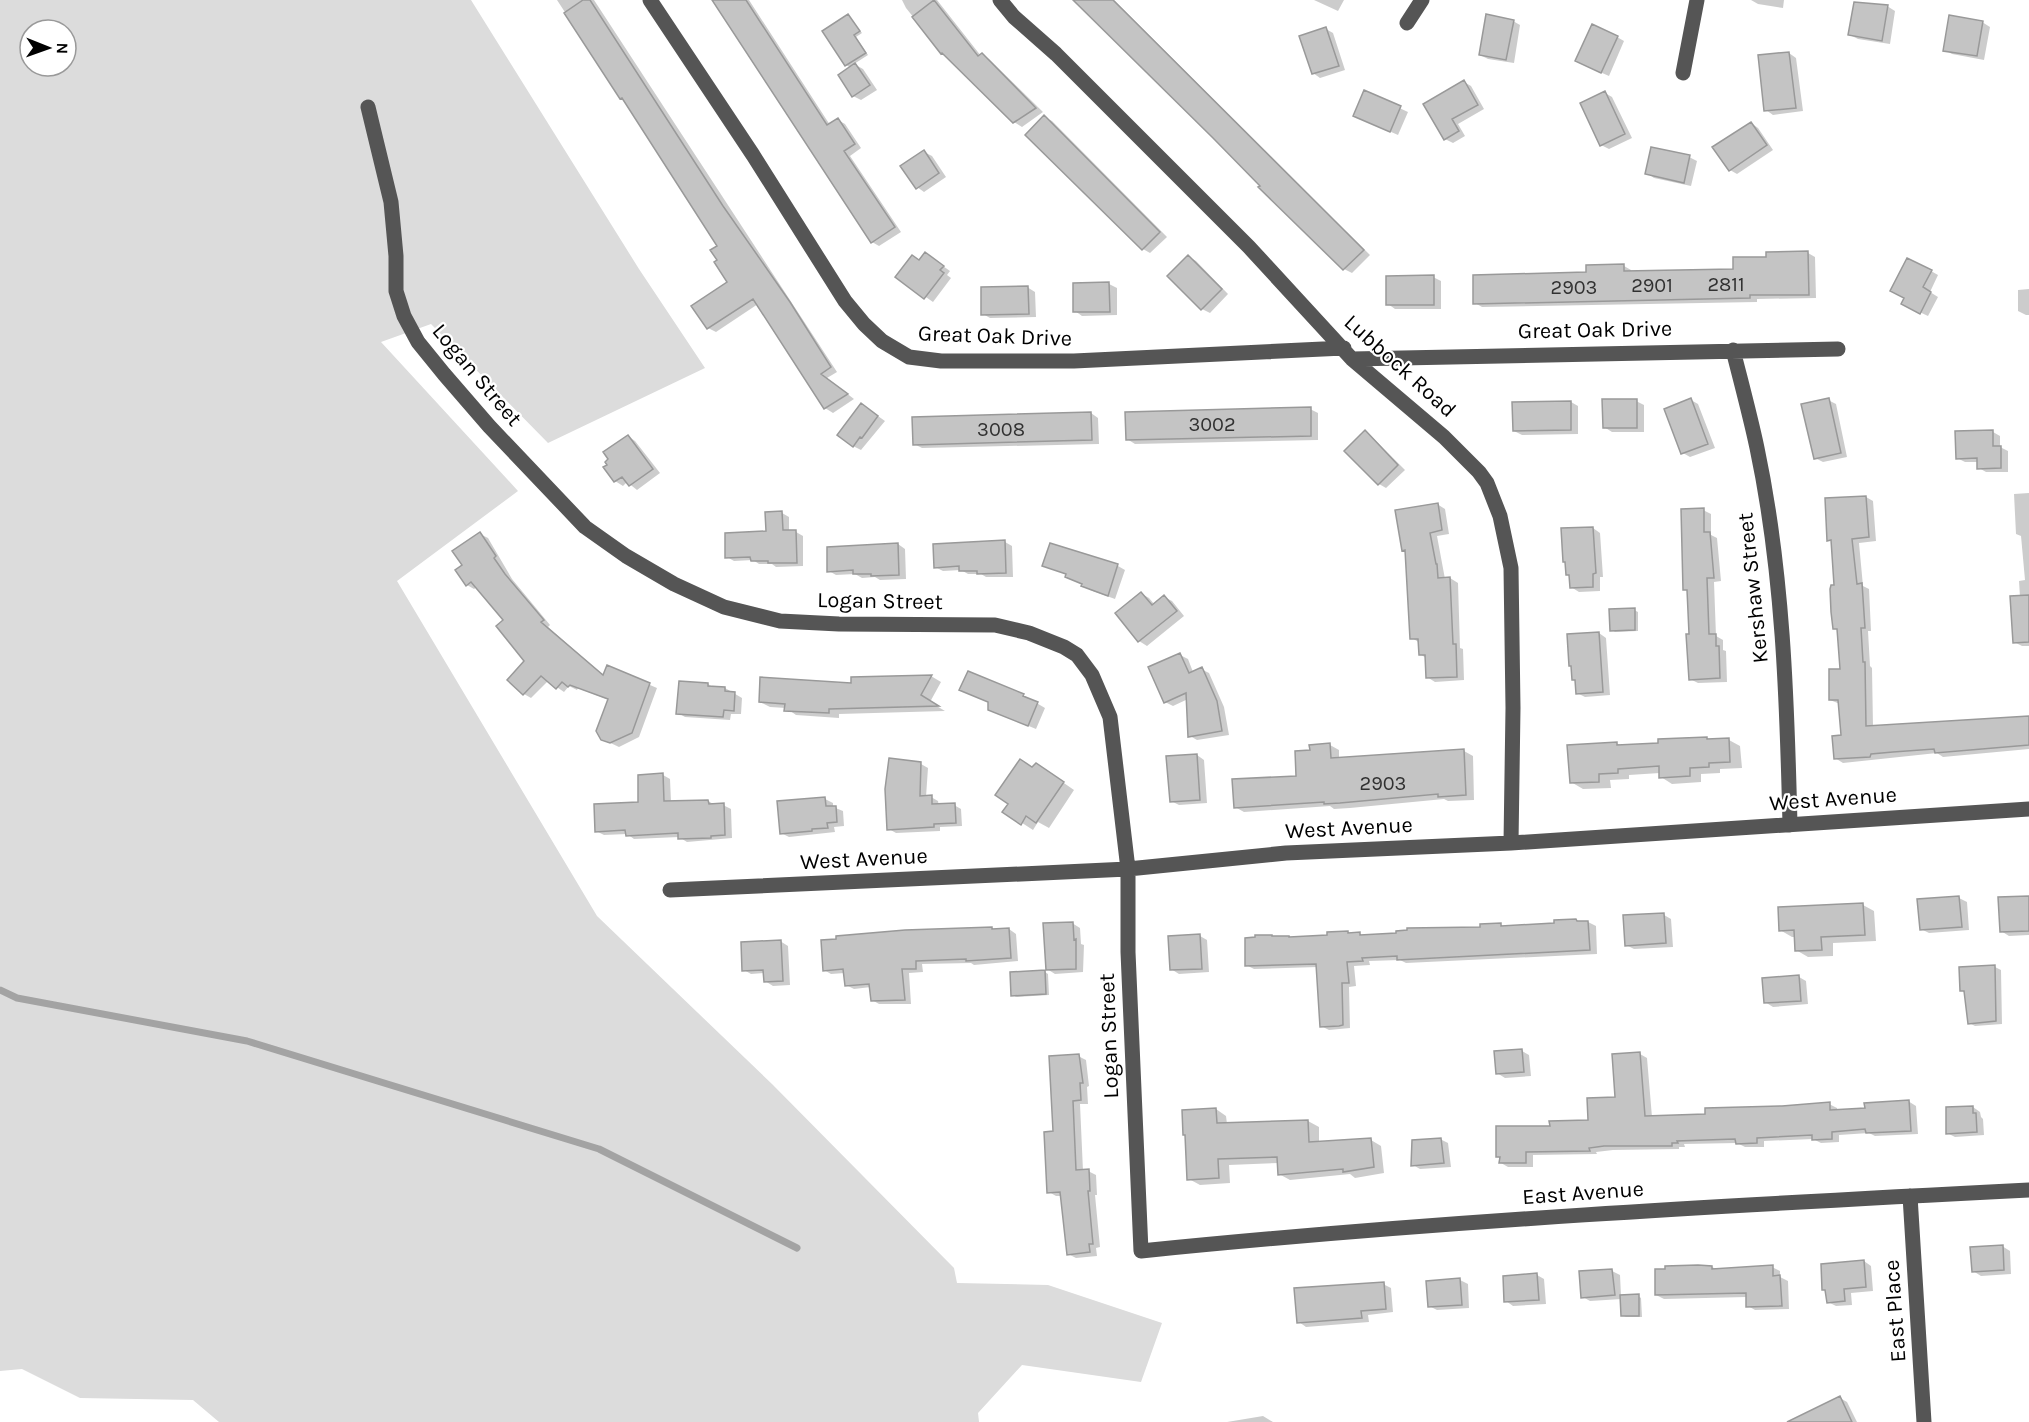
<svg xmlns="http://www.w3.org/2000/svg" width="2029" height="1422" font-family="Karla,sans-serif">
  <rect width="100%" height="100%" fill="#fff"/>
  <path fill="#dcdcdc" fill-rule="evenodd" d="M0 0H471L639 269 705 368 548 443 431 324 381 342 518 491 397 581 597 916 772 1084 954 1268 957 1283 1048 1285 1162 1323 1141 1382 1022 1365 978 1413 979 1422H219L193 1400 80 1398 22 1369 0 1371ZM30 30H66V66H30Z"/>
  <path fill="#0003" d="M557 0H594L837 372 827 378 854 399 833 413 825 408 758 304 716 332 708 328 729 282 719 261V246L625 100 621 98Z
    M714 0H749L830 125 838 120 845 124 861 148 850 156 901 232 879 246 872 242Z
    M902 0H937L981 56 982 54 989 59 1043 112 1022 127 1014 122 948 56 942 53 906 8Z
    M1085 0H1114L1370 255 1352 273 1344 269 1262 186Z
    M1314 0H1344L1338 11Z
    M1751 0H1784L1783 8 1758 4Z
    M1887 6 1895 11 1890 44 1858 39 1850 35Z
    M848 16 862 33 856 37 868 55 854 64 863 69 877 90 861 100 853 96 840 76 851 68 846 65Z
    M1513 21 1520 25 1514 63 1488 59 1480 55Z
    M1982 22 1990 27 1984 60 1952 54 1945 50Z
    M1326 29 1333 33 1345 70 1320 78 1313 73Z
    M1617 37 1624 41 1609 76 1584 65Z
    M1789 53 1796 58 1803 111 1773 115 1766 110Z
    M1464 82 1471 86 1484 109 1458 124 1465 136 1453 143 1445 139Z
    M1365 92 1408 112 1398 135 1355 116Z
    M1605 93 1612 97 1632 138 1609 149 1601 145Z
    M1044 117 1052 121 1167 237 1150 253 1143 249Z
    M1751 123 1758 128 1773 150 1737 174 1730 170Z
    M924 152 932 156 946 177 924 192 917 187Z
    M1689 157 1697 161 1691 186 1654 178 1647 173Z
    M1808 253 1815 257 1816 298 1757 299V302L1482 307 1475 303 1624 266 1631 270V272L1734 270 1767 258Z
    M926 254 950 271 947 275 951 278 933 302 897 277 920 261Z
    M1189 257 1196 261 1228 294 1210 313 1202 309Z
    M2029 268V315H2026L2018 311V290L2029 289Z
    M1931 271 1938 275 1930 292 1938 297 1928 316 1911 308Z
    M1433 277 1441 281V309H1395L1388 304Z
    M1109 284 1117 288V315L1082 316 1075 311Z
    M1027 287 1035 292 1036 317 990 318 983 314Z
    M1691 400 1698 404 1715 448 1690 457 1683 453Z
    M1828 400 1836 404 1847 457 1823 462 1815 458Z
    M1636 401 1644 405V432H1612L1604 427Z
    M1571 402 1578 406V434L1522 435 1514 431Z
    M868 409 885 421 861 450 853 446Z
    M1310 409 1318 413V440L1135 444 1127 439Z
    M1091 413 1098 418 1099 444 922 448 914 444Z
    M1365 432 1372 437 1405 470 1386 488 1379 484Z
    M1993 432 2000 436V447L2008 451V472H1986L1979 468V462H1965L1957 458Z
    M628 436 635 441 660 473 637 490 627 482 623 486 615 481 606 468Z
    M2029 493V646H2022L2014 642 2020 597 2019 581 2025 580 2021 536 2016 534 2014 494Z
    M1866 497 1873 501 1876 541 1859 543 1863 586 1869 589 1871 631H1868L1870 666 1872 668 1873 727 2029 718V749L1943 757 1937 753 1843 763 1835 758 1843 737 1840 704 1830 700 1842 670 1838 630 1835 628V586L1833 542 1828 540Z
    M1437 504 1445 509 1449 534 1437 536 1445 579 1450 578 1458 583 1460 648 1463 649 1464 680 1435 682 1427 677 1426 658 1420 654V643L1412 638 1407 552 1403 550Z
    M1703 510 1711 514V535L1717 538 1721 581 1714 582 1716 636 1723 640V650L1726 651 1727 682 1698 683 1690 679 1689 591 1685 589Z
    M782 513 789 517V532H796L803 536V566L776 567 772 564H759L753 560 734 561 727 557 767 532Z
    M1593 528 1600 533 1603 577H1600V591L1579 592 1571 587V576Z
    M480 534 488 538 512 579 550 625 548 627 604 676 608 667 657 688 639 737 619 747 602 739 609 700 578 688 577 690 569 686 564 692 548 681 531 698 524 694 526 661 505 620 477 587 474 589 467 585 464 566Z
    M1005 542 1012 546 1013 577H986L981 574H968L961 570 943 571 935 567Z
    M898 544 905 549 906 579 880 580 875 577 862 578 855 574 836 575 829 571Z
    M1051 545 1118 566 1125 570 1115 599 1090 590 1084 584 1067 577V575L1044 565Z
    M1142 594 1149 598 1155 605 1164 597 1172 601 1184 616 1147 646 1139 641 1117 614Z
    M1634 610 1638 612V631L1615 632 1612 630Z
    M1599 633 1606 638 1610 695 1585 697 1577 693 1573 667Z
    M1180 655 1188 659 1193 672 1201 669 1209 673 1224 707 1229 735 1197 740 1190 736 1188 699 1173 706 1165 702Z
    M968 673 1023 695 1045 708 1036 729 997 713Z
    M931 676 941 682 930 702 945 711 839 714V718L796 715 786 708 770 707 760 702 853 684 852 678Z
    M708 684 713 687 725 688 742 698 741 714H731L730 720 685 717 678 713Z
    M1707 738 1711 740H1729L1740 746 1742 768 1720 769V773L1701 774V782L1672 784 1661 777 1660 773 1629 775V779L1610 780 1611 788 1583 789 1571 782 1616 743 1622 746Z
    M1330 745 1339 750V759L1464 751 1473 756 1474 800 1448 801 1444 799 1350 808 1334 809 1330 806 1244 812 1235 807 1298 777 1312 752Z
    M1197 755 1204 760 1207 803 1179 805 1171 801Z
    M921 764 928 768 926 797H931L938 801 939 806 954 805 961 809 962 826 940 827V831L896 833 889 829Z
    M1033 769 1048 772 1074 790 1049 828 1038 822 1033 830 1005 812Z
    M663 775 670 779 671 802 708 801 715 805H723L731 809 732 838 687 842 679 837 634 839 627 834 604 835 596 831 640 804Z
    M825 799 833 803V807L843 811 844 826 834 827 835 832 789 837 781 833Z
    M1959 898 1967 902 1969 930 1929 933 1921 929Z
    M2029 898V935L2009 936 2001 931Z
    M1863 905 1874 911 1876 941 1833 943V956L1808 957 1796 950V937H1792L1780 930Z
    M1664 915 1671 919 1673 947 1634 949 1626 945Z
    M1576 920 1580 922H1588L1596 926 1597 954 1406 963 1400 960 1369 961 1370 965 1354 966 1356 986 1349 987 1350 1028 1329 1030 1321 1026 1318 967 1254 969 1246 965 1274 938 1329 936 1348 933 1360 934 1365 937 1481 928 1500 925 1504 927 1555 924Z
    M1072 923 1080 928 1081 944 1084 945 1083 972 1055 974 1047 969Z
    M991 928 995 931 1009 929 1016 934 1018 961 974 965 971 963 922 964 923 972 909 973 911 1004H879L872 1000 871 987 854 989 846 985 845 973 831 974 824 970Z
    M1200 936 1207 940 1209 972 1179 974 1171 969Z
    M780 941 788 946 790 985 773 986 765 981V973L751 974 744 970Z
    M1995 967 2001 970 2002 1024 1975 1026 1969 1023 1966 993 1961 990Z
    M1045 972 1048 974 1049 995 1016 997 1013 995Z
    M1799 977 1806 981 1808 1004 1773 1007 1765 1002Z
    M1522 1051 1529 1055 1531 1076 1505 1078 1497 1073Z
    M1640 1054 1647 1058 1652 1117 1707 1116 1829 1104 1837 1108V1111L1866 1109 1908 1101 1916 1106 1918 1134 1875 1136 1869 1133 1839 1135V1142L1821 1143 1813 1139 1764 1141V1147H1745L1737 1143 1684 1144 1685 1147H1679V1149L1613 1150 1596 1152 1597 1154 1533 1155V1167H1508L1501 1163V1158L1498 1156 1551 1128 1590 1121 1617 1098Z
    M1078 1056 1086 1060 1089 1086 1087 1087 1088 1104H1080L1083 1171H1088L1096 1175 1097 1195H1095L1100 1247 1096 1248 1097 1256 1076 1258 1068 1254 1062 1196H1056L1049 1192 1055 1133Z
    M1973 1107 1980 1112 1981 1117 1983 1119 1984 1135 1955 1137 1947 1133Z
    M1216 1109 1226 1116 1227 1124 1308 1121 1319 1127V1143L1371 1140 1381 1146 1384 1173 1355 1178 1350 1174 1290 1180 1279 1174V1163L1229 1165 1230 1183 1200 1185 1189 1179Z
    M1440 1139 1448 1143 1451 1167 1420 1169 1413 1165Z
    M2002 1246 2010 1251 2011 1274 1981 1276 1973 1271Z
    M1864 1261 1871 1266 1873 1291 1851 1293 1852 1305 1836 1306 1828 1302Z
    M1712 1267 1718 1270 1772 1267 1780 1271V1277L1788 1281 1789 1309 1755 1310 1748 1306 1747 1297 1664 1299 1656 1295Z
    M1612 1271 1620 1275 1621 1296H1638L1641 1298 1642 1317H1626L1622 1315V1299L1590 1301 1583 1297Z
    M1537 1275 1544 1279 1546 1304 1513 1306 1506 1301Z
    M1460 1280 1468 1284 1469 1308 1437 1310 1429 1306Z
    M1383 1284 1391 1288 1393 1312 1368 1315 1369 1322 1306 1327 1299 1322Z
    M1840 1398 1847 1402 1857 1422H1801Z
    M1263 1416 1273 1422H1227Z"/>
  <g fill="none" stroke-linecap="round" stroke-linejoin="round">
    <path stroke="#a3a3a3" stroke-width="7" d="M0 990 17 998 247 1041 599 1149 797 1248"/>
  </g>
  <path fill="#c4c4c4" stroke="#999" stroke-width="1.5" d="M583 0H590L723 206 790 302 831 367 821 374 848 394 824 409 753 299 707 329 691 306 727 282 714 262 717 260 710 250 717 246 622 98 620 99 564 13Z
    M712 0H746L827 125 838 118 855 144 844 151 895 227 871 243Z
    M934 0 978 56 982 53 1036 108 1013 123 942 53 941 54 912 17Z
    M1073 0H1113L1364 250 1343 270 1258 187 1260 186 1213 138Z
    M1854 2 1888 5 1882 41 1848 35Z
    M848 14 860 31 854 35 866 53 845 66 822 31Z
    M1486 14 1514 20 1506 60 1479 55Z
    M1949 15 1983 21 1977 56 1943 51Z
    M1592 24 1618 36 1601 73 1575 61Z
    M1326 27 1339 66 1312 74 1299 36Z
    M1789 52 1796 108 1764 111 1758 55Z
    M855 63 870 85 852 97 838 75Z
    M1464 80 1478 105 1452 119 1459 131 1444 140 1423 104Z
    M1364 90 1401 106 1390 132 1353 116Z
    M1605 91 1625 134 1600 146 1580 103Z
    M1044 115 1160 232 1142 250 1025 135Z
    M1751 122 1767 145 1729 171 1712 147Z
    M1651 147 1690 155 1684 183 1645 174Z
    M924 150 939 173 916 189 900 166Z
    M1808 251 1809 295H1750V298L1473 304V275L1586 272V265L1624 264V271L1733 269V257H1766V252Z
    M925 252 944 266 940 270 944 273 924 299 895 277 912 255 919 260Z
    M1188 255 1222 289 1201 310 1167 276Z
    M1907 258 1932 270 1923 287 1931 292 1920 314 1901 304 1904 298 1890 291Z
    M1434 275V305H1386V276Z
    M1109 282 1110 312H1073V283Z
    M1028 286 1029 314 981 315V287Z
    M1691 398 1708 444 1681 454 1664 409Z
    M1829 398 1841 453 1814 459 1801 404Z
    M1602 399H1637V428H1603Z
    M1571 401V430L1513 431 1512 402Z
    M861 403 878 416 862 438 860 437 853 447 837 435Z
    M1311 407V436L1126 440 1125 412Z
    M1091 412 1092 440 913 445 912 417Z
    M1365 430 1398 465 1378 485 1344 451Z
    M1993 430V446H2001V468L1977 469V458L1956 459 1955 431Z
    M628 435 653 469 629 486 622 477 614 482 603 467 607 465 605 462 608 459 603 452Z
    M1866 496 1869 537 1852 539 1857 584 1862 583 1865 628H1861L1863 662H1865L1866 726 2029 716V745L1935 753 1934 749 1893 752 1871 754 1870 757 1834 759 1832 736 1841 735 1838 700H1829V669H1840L1837 629H1833L1831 612 1830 589 1831 585H1834L1831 540 1827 541 1825 498Z
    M1438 503 1442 530 1430 533 1436 564H1437L1438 578 1450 577 1453 644H1456L1457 677 1426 678 1425 655H1419L1418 639H1410L1405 550 1402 551 1395 510Z
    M1704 508V532H1710L1714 578H1707L1709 634H1716V646H1719L1720 678 1689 680 1686 634H1689L1687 590H1683L1681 509Z
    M782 511 783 530H796L797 563H768V561H751L750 557 725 558V533L766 531 765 512Z
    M1593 527 1596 573 1593 574V587L1570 588 1569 575H1566L1565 562H1563L1561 528Z
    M480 532 496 556 494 558 505 574 544 620 541 622 603 675 607 665 650 683 632 733 610 743 601 740 596 731 608 699 570 685 568 687 562 682 556 689 541 676 523 695 507 680 524 661 496 626 503 620 471 582 466 586 455 570 462 565 452 551Z
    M1005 540 1006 573 977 574V571H959V566L934 568 933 544Z
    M898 543 899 575 871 576V574H853V570L827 572V547Z
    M1050 543 1118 564 1108 596 1081 586 1082 584 1065 577 1066 574 1042 566Z
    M1141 592 1152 605 1164 595 1177 611 1138 642 1115 613Z
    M2029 595V642L2013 643 2010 596Z
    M1635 608V630L1610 631 1609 609Z
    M1599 632 1603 692 1576 694 1575 680H1572L1571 666H1569L1567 634Z
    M1180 653 1189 673 1202 667 1217 701 1222 731 1188 737 1186 693 1164 703 1148 667Z
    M968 671 1024 694 1023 696 1038 702 1028 726 988 710V702L959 690Z
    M932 675 921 695 939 706 829 709V713L784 711 785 704 759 702 760 677 851 683V677Z
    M679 681 708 683V686L725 687V691L735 692 734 711 724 710 723 717 676 714Z
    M1707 737V739L1729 738 1730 762 1709 763V767L1690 768V776L1659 778V766L1618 769V773L1599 774V782L1570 783 1567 745 1617 742V745L1658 743V739Z
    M1330 743 1331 758 1464 749 1466 795 1438 797V794L1340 803 1324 804V802L1234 808 1232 779 1296 776 1295 751 1310 750 1309 745Z
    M1197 754 1200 800 1170 802 1166 756Z
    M889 758 921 762 920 796 932 795V804L955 803 956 823 934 824V827L887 830 885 789Z
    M1020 759 1032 767 1036 763 1064 782 1036 823 1026 816 1021 825 1002 812 1008 804 995 795Z
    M663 773 664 801 708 800 709 804 724 803 725 835 711 836V838L678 839V833L626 836 625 830 595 832 594 804 638 802V775Z
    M825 797 826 806H836L837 822 827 823 828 828 812 829V831L780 834 777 801Z
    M1959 896 1962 927 1920 930 1917 899Z
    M2029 896V931L2000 932 1998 897Z
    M1863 903 1865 935 1821 937 1822 950 1795 951 1794 930 1779 931 1778 907Z
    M1664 913 1666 943 1625 946 1623 915Z
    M1576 919 1577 921H1588L1590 950 1397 960V956L1362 958 1363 961 1347 962 1349 983H1342L1343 1025 1339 1026 1320 1027 1316 964 1245 966V938L1255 937V935H1272V936H1289V937L1327 935V932L1348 931V933L1360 932V935L1396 933V931L1407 930V928L1480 927V924L1501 923V926L1554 923V920Z
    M1073 922 1074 940 1076 939V969L1046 970 1043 923Z
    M992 927V929L1009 928 1011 958 966 961V959L916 961V969H902L905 1000 871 1001 869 984 845 986 843 969 823 971 821 940 836 939V936L905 930Z
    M1200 934 1202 969 1170 970 1168 936Z
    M781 940 783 981 764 982 763 970 742 971 741 942Z
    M1995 965 1996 1021 1968 1024 1964 991H1960L1959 967Z
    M1045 970 1046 994 1011 996 1010 972Z
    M1799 975 1801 1001 1764 1003 1762 978Z
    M1522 1049 1524 1072 1496 1074 1494 1051Z
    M1640 1052 1645 1116 1705 1114V1108L1782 1106 1830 1102V1110L1865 1108 1864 1103 1909 1100 1911 1131 1866 1133 1865 1129 1832 1132V1139L1812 1140V1135L1757 1138V1143L1736 1144 1735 1139 1677 1141 1678 1143H1672V1146H1604L1589 1148 1590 1151 1526 1152V1163H1499L1500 1157H1496V1126H1550L1549 1121 1588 1120 1587 1098 1615 1097 1612 1054Z
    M1079 1054 1083 1083H1080L1081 1100 1073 1101 1076 1170 1089 1169 1090 1191H1088L1093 1244H1089L1090 1252 1067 1255 1060 1192 1047 1193 1044 1132 1053 1131 1049 1056Z
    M1973 1106V1113H1976L1977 1132 1946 1134V1107Z
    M1216 1108 1217 1123 1308 1120 1309 1142 1371 1138 1374 1167 1343 1172V1169L1278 1175 1277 1157 1218 1159 1219 1178 1187 1180 1185 1135H1183L1182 1110Z
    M1441 1138 1444 1163 1411 1166 1412 1140Z
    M2003 1245 2004 1270 1972 1272 1970 1247Z
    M1864 1260 1866 1287 1844 1289 1845 1301 1827 1303 1825 1290H1822L1821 1264Z
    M1698 1265 1712 1266V1269L1773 1265V1276L1780 1275 1782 1306 1746 1307V1293L1655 1295V1269H1665V1266Z
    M1612 1269 1615 1295 1581 1298 1579 1271Z
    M1537 1273 1539 1300 1504 1302 1503 1276Z
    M1460 1278 1462 1305 1428 1307 1426 1281Z
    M1384 1282 1386 1309 1361 1311 1362 1318 1297 1323 1294 1288Z
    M1639 1294V1316H1621L1620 1295Z
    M1840 1396 1852 1422H1787Z"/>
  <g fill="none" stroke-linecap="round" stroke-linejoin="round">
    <path stroke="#555" stroke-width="15" d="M650 0 753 155 845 301 864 324 882 341 909 357 941 361H1074L1344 348
      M1000 0 1014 17 1056 54 1249 247 1352 359 1444 437 1479 472 1487 483 1500 516 1511 568 1513 708 1511 843
      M1407 23 1422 0
      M1683 73 1697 0
      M368 107 391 202 396 256V291L404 316 418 342 444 374 489 426 585 527 626 556 674 584 724 607 780 621 839 624 995 625 1029 633 1064 647 1077 655 1092 675 1110 717 1128 869V952L1141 1251C1436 1221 1733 1205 2029 1190
      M1733 350C1741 382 1750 415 1757 448 1783 571 1787 699 1790 825
      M1352 359 1838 349
      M670 890 1128 869 1286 853 1511 843 2029 809
      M1910 1196 1924 1422"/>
  </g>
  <g text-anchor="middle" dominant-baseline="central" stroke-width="4.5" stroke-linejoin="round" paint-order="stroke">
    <g font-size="20" fill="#313131">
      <text x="1726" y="284">2811</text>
      <text x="1652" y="285">2901</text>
      <text x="1574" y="287">2903</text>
      <text x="1212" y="424">3002</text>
      <text x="1001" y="429">3008</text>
      <text x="1383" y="783">2903</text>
    </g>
    <g font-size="22" fill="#000" stroke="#fff">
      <text transform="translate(1595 330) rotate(-1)">Great Oak Drive</text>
      <text transform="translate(995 336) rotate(2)">Great Oak Drive</text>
      <text transform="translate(1400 366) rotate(42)">Lubbock Road</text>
      <text transform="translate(477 375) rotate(50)">Logan Street</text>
      <text transform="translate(1753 588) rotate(-96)">Kershaw Street</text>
      <text transform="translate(880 601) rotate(1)">Logan Street</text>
      <text transform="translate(1833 799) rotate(-4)">West Avenue</text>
      <text transform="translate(1349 828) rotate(-3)">West Avenue</text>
      <text transform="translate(864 859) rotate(-3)">West Avenue</text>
      <text transform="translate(1109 1036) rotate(-92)">Logan Street</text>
      <text transform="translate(1583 1193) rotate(-4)">East Avenue</text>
      <text transform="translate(1895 1311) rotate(-94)">East Place</text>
    </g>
  </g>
  <g transform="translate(48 48) rotate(91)"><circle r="28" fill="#ffffff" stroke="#999999" stroke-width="1.5"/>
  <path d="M0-4.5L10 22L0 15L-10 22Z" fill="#000000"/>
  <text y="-9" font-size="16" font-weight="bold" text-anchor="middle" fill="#000000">N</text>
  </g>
</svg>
